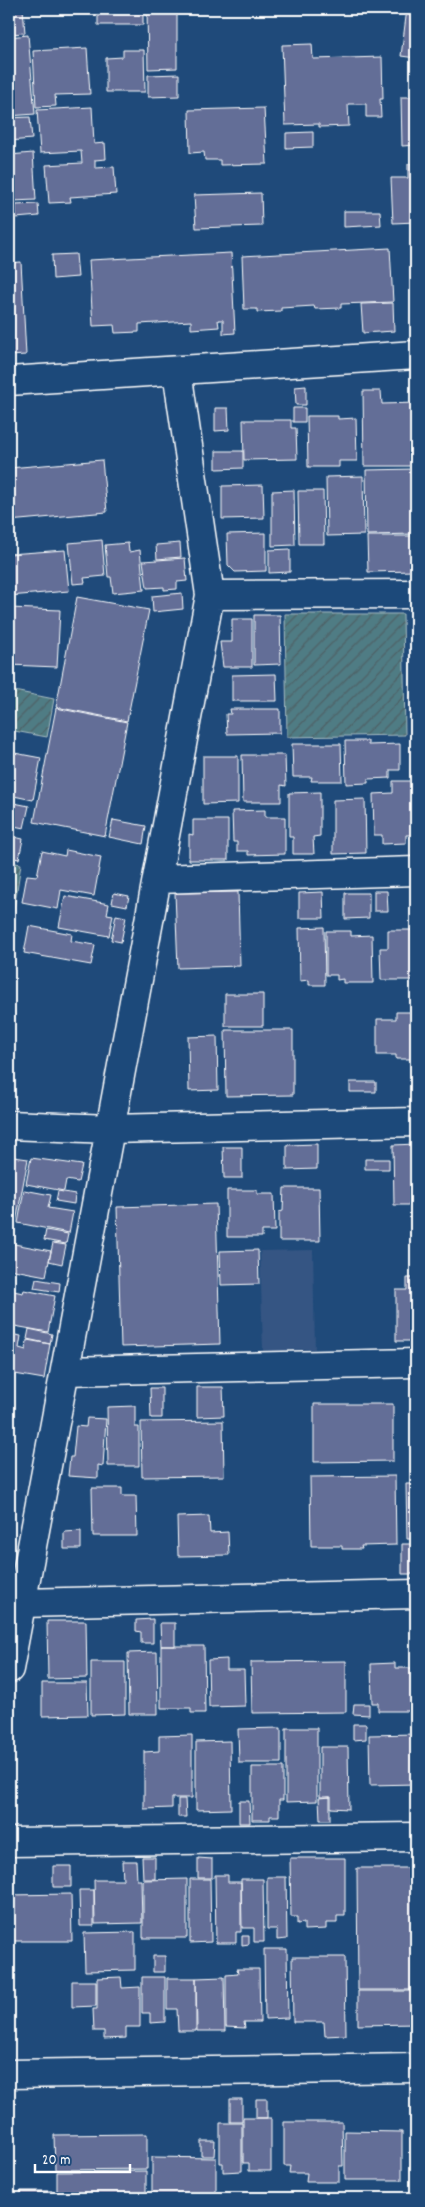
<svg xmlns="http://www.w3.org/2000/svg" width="425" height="2207" font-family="Dekko,sans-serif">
  <defs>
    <pattern id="garden-furrows" width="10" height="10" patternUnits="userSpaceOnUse" patternTransform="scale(1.25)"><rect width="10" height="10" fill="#507b84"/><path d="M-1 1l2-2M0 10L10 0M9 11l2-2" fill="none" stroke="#4e6165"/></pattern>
  </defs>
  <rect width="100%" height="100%" fill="#1f4a7a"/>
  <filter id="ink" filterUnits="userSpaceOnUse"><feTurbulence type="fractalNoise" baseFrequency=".02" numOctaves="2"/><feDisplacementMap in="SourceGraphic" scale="10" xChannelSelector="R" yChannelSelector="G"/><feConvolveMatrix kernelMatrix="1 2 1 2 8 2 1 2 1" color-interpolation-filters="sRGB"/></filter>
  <g filter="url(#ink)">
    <path fill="#345583" d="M313 1250 315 1349 263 1351 260 1251Z"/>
    <path fill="url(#garden-furrows)" stroke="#a8bdc2" d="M285 614H403L405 735 287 737Z
      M9 690 54 699 47 737 9 730Z
      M9 862 21 864 9 942Z"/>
    <path fill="#646e97" stroke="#fff" d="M9 9H23L25 33 9 34Z
      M98 9H143V25H98Z
      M147 9H177V68L148 69Z
      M407 9H416V58L401 56Z
      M28 35 35 114 9 116V37Z
      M312 44 313 59 382 57 383 99H380L381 117H366V104H348L349 126 319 127V124L285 125 282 45Z
      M87 48 90 94 55 95 56 106 36 107 33 51Z
      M123 50H144L145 92H106V58L123 57Z
      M179 74V96L148 97V75Z
      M401 97H416V145L402 146Z
      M92 107 94 144 105 143 106 159 95 160V168L114 167 116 194 70 197 71 202 49 203 46 165 82 163 81 151 40 153 37 110Z
      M264 108 267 164 220 165V160H205L204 152 190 153 189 110Z
      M30 117 32 139 9 141V118Z
      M313 132V147L286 148V133Z
      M33 153 36 200 13 201 14 212 9 213V155Z
      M408 164H416V222L393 223 391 178H408Z
      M261 193 262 226 196 228 194 195Z
      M38 204 39 216 16 218V205Z
      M344 211H380L381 225 344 227Z
      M390 248 393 302 341 304V308L315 309 314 306 281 308V311L257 312V309H244L242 256Z
      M231 253 235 333 223 334V320H218L219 327 191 329V321L139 324V332L115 333 114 325 93 326 89 260Z
      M76 254 78 277 53 279 52 255Z
      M21 262 26 355 9 356V263Z
      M393 303 394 331 363 333 361 304Z
      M306 386V405H296L295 387Z
      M363 391H381L382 404 416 403V466H364Z
      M215 408H228L229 430 215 431Z
      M293 408H305V422H293Z
      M307 416H338V419L356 418 357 461H339V467H308Z
      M243 420H291V428H296L297 459 244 460Z
      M216 451H243V468L216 469Z
      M102 460 107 512 9 521V468Z
      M416 469V534L367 535 366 470Z
      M363 476 364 535 327 536 326 477Z
      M263 485 264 518 222 519V486Z
      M294 490 295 545 272 546V491Z
      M298 491H323L324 544H299Z
      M266 533V571L235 572 228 565 227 534Z
      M367 536H416V565L414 571 368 572Z
      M102 540 105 576 84 578 85 583 73 584 69 543Z
      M128 543 129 552 140 550 144 590 113 593 111 577H108L105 545Z
      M180 543 181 557 157 559 156 545Z
      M290 549V572L269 573V550Z
      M65 550 69 591 9 596V554Z
      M185 558 187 581 177 582V589L164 590V587L147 588 143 561Z
      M182 593 183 609 153 612 152 596Z
      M77 597 149 610 127 721 56 707Z
      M9 608 60 610 57 667 9 665Z
      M254 615H280L281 664 254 665Z
      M232 619H252V667H223L220 642H232Z
      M276 674 277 701H232V675Z
      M56 708 127 722 105 836 34 822Z
      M230 709H280V733L227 734 226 714H231Z
      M345 741H368V745L400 744V770H390V778L368 779V783L346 784Z
      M292 744H341L342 781H311L312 777H293Z
      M9 752 41 758 33 800 9 795Z
      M242 755H285L286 786 281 785V802H243Z
      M203 756H238V803L203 804Z
      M393 781H411V835H406V843L382 844V835H374L373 794 393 793Z
      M320 792V836L313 837 314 854H293V837H289V793Z
      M365 799 366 853 333 854V800Z
      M9 802 29 806 24 828 9 825Z
      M265 810V817H285V854L248 855V851H237V842H233L232 811Z
      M113 820 146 826 143 844 109 837Z
      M193 820H228V860H189V834L193 835Z
      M9 836 23 839 19 859 9 857Z
      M66 850 101 857 94 896 61 890 58 909 22 902 27 875 37 876 42 851 65 856Z
      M374 891H387L388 911H374Z
      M238 892 240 966 178 968 175 893Z
      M323 892 324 918H299V893Z
      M114 893 129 896 127 906 112 903Z
      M345 893H369V918L345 919Z
      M65 896 109 904 107 914 113 915 109 936 59 927Z
      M116 915 126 917 121 942 111 940Z
      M29 926 72 934 71 941 95 945 91 965 24 953Z
      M324 927 325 985H309V980L300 981 299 928Z
      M388 930H416V980H381L380 948H388Z
      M326 931H351V936L372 935 373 983H343V979L337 980V975H326Z
      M225 994H263V1026H225Z
      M396 1012H416V1059H396V1055H377V1019H396Z
      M225 1030H293V1095L226 1096Z
      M217 1036 218 1090 189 1091 188 1037Z
      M350 1082H376V1092H350Z
      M317 1144V1169L287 1170V1145Z
      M416 1144V1205H394L393 1145Z
      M223 1147H242V1178H224Z
      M14 1157 28 1159 16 1222 9 1221V1171H11Z
      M31 1158 82 1165 78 1182 66 1180 64 1191 26 1184Z
      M365 1159H389V1169H365Z
      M284 1188H319L320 1241H279V1212L283 1211Z
      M24 1190 51 1195 48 1208 73 1212 69 1233 18 1223Z
      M227 1190H257V1194H274L275 1231H262V1237H227Z
      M58 1191 75 1194 74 1204 56 1201Z
      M216 1204 220 1344 121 1347 117 1207Z
      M46 1230 68 1234 66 1244 44 1240Z
      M9 1243 51 1251 46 1276 9 1269Z
      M53 1243 66 1245 62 1264 49 1261Z
      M258 1250 259 1284 221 1285 220 1251Z
      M407 1278H416V1341H396V1290H407Z
      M36 1279 60 1283 59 1292 34 1288Z
      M9 1290 23 1293 24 1290 55 1296 48 1332 9 1325Z
      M29 1329 52 1334 50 1344 27 1339Z
      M9 1334 21 1336 19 1348 26 1350 27 1340 50 1344 44 1379 9 1373Z
      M197 1387H223L224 1416 197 1417Z
      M150 1388H162V1418H151Z
      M314 1404H393V1461L314 1462Z
      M135 1406V1427H139V1466H108L107 1407Z
      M87 1418 106 1419 103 1466 98 1465V1478L68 1476 70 1457H73L76 1426 86 1427Z
      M223 1421 224 1476 142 1477 141 1422Z
      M395 1476 396 1545 361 1546 362 1549H342V1546H311L310 1477Z
      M406 1484H416V1539H407Z
      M92 1488H122V1496H136L137 1536H93Z
      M209 1516 210 1533 228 1532 229 1555 178 1556 177 1517Z
      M81 1531V1549H64V1532Z
      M402 1544H416V1574H402Z
      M153 1619V1643H141V1632L136 1631V1620Z
      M47 1621H86L87 1678 48 1679Z
      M160 1623H175V1646H161Z
      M161 1646H204L205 1713H191V1708H161Z
      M157 1652 158 1714H129L128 1653Z
      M227 1659V1670H244L245 1706 209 1707 208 1660Z
      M346 1661V1712L252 1713 251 1662Z
      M91 1662H125V1714L91 1715Z
      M395 1663V1668H416V1711H378V1703H372L371 1664Z
      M42 1683H87L88 1715 42 1716Z
      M354 1704H369V1715L353 1714Z
      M353 1724H366V1739L353 1740Z
      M281 1728V1763H239L238 1729Z
      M286 1728H317V1801L286 1802Z
      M416 1734V1784L370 1785 369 1735Z
      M192 1735V1798H172V1808L144 1809V1752L159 1751V1736Z
      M230 1741 231 1809 196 1810V1742Z
      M320 1747H348L349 1809 331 1808V1797H320Z
      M252 1767H283V1800H279V1816H270V1820H252Z
      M330 1797V1820H320L319 1798Z
      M178 1799H185L186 1817H178Z
      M239 1801H249L250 1823H239Z
      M142 1857H155V1879H143Z
      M198 1858 212 1859V1878H198Z
      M290 1858H345V1916H337V1923H326V1929L304 1930V1923L297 1924V1917H291Z
      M122 1861H136L137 1880H141L142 1923 95 1924 94 1880H123Z
      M53 1866H71V1887H53Z
      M357 1868H416V1990H358Z
      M215 1875H228V1882H241V1932H236V1943H216Z
      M267 1877H286L287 1939 277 1940V1929H267Z
      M187 1879V1938H143V1880Z
      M190 1879H210L211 1942 190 1943Z
      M241 1879H263L264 1942H254V1928H242Z
      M79 1890H94V1926H80Z
      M71 1894 72 1941H9V1895Z
      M135 1932V1970L85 1971 84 1933Z
      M242 1936H249V1944L242 1945Z
      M264 1949H287L288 2018 265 2019Z
      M153 1956H165V1972H153Z
      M292 1957H345L346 2035 325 2036 324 2022H293Z
      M237 1969H259L260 2022H244L245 2028 226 2027V1975L238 1974Z
      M121 1977 122 1988 140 1987V2027H126V2038L104 2039V2031H94L93 2009H97V1978Z
      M142 1977H165V2022L150 2023V2013H142Z
      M224 1977 225 2031H197L196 1978Z
      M167 1978H196V2031H178L177 2009H167Z
      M72 1981H96V2006L72 2007Z
      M358 1991H416V2024L358 2025Z
      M230 2099H242V2122H230Z
      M256 2099H267V2118H256Z
      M243 2118H271V2171H249V2163H243Z
      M284 2122H342L343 2166H339V2182H306L307 2173H289L290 2166H284Z
      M220 2123H242V2171L223 2172V2163H220Z
      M411 2127H416V2182H412Z
      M345 2131 402 2132V2180H345Z
      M147 2134V2169L55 2170 54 2135Z
      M201 2141H215L214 2156H201Z
      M152 2157 216 2158V2198H152Z
      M146 2171V2198H57V2172Z
      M21 2191H52V2198H21Z
      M330 2193H339V2198H330Z"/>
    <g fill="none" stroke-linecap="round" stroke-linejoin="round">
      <g stroke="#fff" stroke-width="31">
        <path id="minor" d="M9 381 416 355
          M210 595 416 594
          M157 879 416 871
          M9 1125 110 1129 416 1122
          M65 1371 416 1363
          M9 1601 21 1603 416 1594
          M9 1669 210 595 177 371
          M9 1842 416 1837
          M9 2074 416 2068"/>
      </g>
      <use href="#minor" stroke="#1f4a7a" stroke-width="28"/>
    </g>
  </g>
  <rect width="425" height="2207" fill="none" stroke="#1f4a7a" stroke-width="30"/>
  <rect x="15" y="15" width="395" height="2177" fill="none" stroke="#fff" stroke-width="2" filter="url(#ink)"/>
  <path d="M35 2164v8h95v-8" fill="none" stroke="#ffffff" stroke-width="2.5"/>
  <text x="42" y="2164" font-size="15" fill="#ffffff" stroke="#1f4a7a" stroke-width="4" paint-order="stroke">20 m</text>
</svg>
